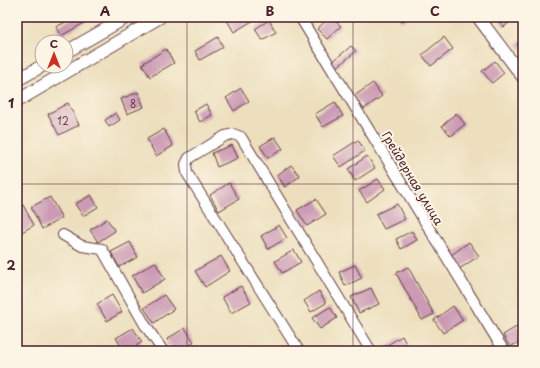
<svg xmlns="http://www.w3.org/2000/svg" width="540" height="368" font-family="'Playpen Sans',sans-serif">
  <rect width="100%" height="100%" fill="#fcf5e5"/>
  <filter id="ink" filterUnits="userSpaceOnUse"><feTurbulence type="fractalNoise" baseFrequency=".025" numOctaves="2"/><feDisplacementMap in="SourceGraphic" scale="8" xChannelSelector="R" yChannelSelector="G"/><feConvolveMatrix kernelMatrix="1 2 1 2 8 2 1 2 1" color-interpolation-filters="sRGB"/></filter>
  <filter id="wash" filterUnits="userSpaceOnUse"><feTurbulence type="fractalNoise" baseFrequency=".012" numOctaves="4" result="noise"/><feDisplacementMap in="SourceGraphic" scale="16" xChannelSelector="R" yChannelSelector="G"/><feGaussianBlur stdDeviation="0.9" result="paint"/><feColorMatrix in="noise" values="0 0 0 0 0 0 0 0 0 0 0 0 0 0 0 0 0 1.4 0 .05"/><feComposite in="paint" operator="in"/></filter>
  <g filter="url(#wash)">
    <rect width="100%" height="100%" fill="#eddfbd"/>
    <g id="blocks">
      <path fill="#cb9ab4" d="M75 17H90L91 19 61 36 56 27Z
        M225 17H252L254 20 234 32Z
        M330 17 341 26 327 39 317 29Z
        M399 17H409L402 22Z
        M495 17H515L504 27Z
        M269 20 276 32 262 40 255 29Z
        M218 37 223 47 200 60 195 51Z
        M444 37 453 49 431 66 422 55Z
        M523 39V51L517 44Z
        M351 46 356 51 335 69 330 64Z
        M166 49 174 63 150 77 142 64Z
        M495 61 504 73 492 83 482 71Z
        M373 83 382 96 364 109 354 96Z
        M241 88 249 101 234 111 226 98Z
        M138 92 144 107 127 114 121 99Z
        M335 102 343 116 323 127 315 114Z
        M68 103 79 125 59 135 48 114Z
        M206 104 212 115 200 122 194 111Z
        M116 113 120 120 109 127 105 120Z
        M456 113 465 124 451 136 442 126Z
        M164 129 173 146 156 156 147 139Z
        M275 137 283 149 268 158 260 146Z
        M358 140 365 151 341 167 333 156Z
        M232 145 238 158 217 167 212 153Z
        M367 156 375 168 355 181 348 169Z
        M291 165 300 176 285 187 277 175Z
        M378 179 385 189 367 202 359 191Z
        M229 183 239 199 219 211 210 195Z
        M91 195 98 207 83 216 75 204Z
        M50 197 62 218 42 229 31 207Z
        M316 199 326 214 307 226 297 210Z
        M397 204 405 219 384 229 376 214Z
        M23 205 34 225 17 235V209Z
        M107 219 115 231 98 242 90 230Z
        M279 225 287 238 268 249 261 236Z
        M412 231 417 240 401 249 396 239Z
        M130 242 138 257 119 267 111 252Z
        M469 242 479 256 459 269 450 256Z
        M294 250 301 262 282 273 275 261Z
        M221 256 230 271 205 287 195 271Z
        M155 262 165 279 142 293 132 276Z
        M355 265 362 278 345 286 339 272Z
        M408 267 434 314 422 320 396 273Z
        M241 286 251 302 231 313 222 297Z
        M371 288 379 304 359 313 351 297Z
        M319 291 326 303 311 312 304 301Z
        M112 295 122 312 107 321 97 304Z
        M164 295 174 309 154 323 144 308Z
        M453 306 463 320 443 333 434 320Z
        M330 307 337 318 320 329 312 318Z
        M518 326 523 335V340L510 347 503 335Z
        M133 328 142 342 128 351H124L116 338Z
        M185 328 194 342 180 351H174L167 339Z
        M402 336 410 351H387L384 347Z"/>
    </g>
  </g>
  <g filter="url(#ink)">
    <use href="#blocks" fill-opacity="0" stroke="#623c41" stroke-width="1"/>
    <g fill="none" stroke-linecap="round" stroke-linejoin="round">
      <g stroke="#623c41" stroke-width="12">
        <path id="minor" d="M300 17 504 351
          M63 235 82 246 102 249 145 325 163 351
          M299 351 187 173 186 164 189 158 225 136 233 134 241 137 371 351"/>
      </g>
      <g stroke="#623c41" stroke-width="14">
        <path id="major" d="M478 17 523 77
          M66 52 127 17
          M17 80 42 66
          M17 101 160 17"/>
      </g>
      <use href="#minor" stroke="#fff" stroke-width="10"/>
      <use href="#major" stroke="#fff" stroke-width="12"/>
    </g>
  </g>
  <path fill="none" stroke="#4a1f2b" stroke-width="1" stroke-opacity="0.55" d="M187 17V351M353 17V351M17 184H523"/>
  <g text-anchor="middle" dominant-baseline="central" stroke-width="4" stroke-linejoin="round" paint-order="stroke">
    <g font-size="10" fill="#6a3e4d">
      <text x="133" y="103">8</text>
      <text x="63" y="120">12</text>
    </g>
    <g font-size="12" fill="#4a1f2b" stroke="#fcf5e5">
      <text transform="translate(413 178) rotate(59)">Грейдерная улица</text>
    </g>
  </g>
  <rect width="540" height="368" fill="none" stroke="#fcf5e5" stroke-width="44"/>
  <g transform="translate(54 54)"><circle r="19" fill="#fcf5e5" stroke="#b59f9b"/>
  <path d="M0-3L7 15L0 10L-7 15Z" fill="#c8321e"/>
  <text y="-6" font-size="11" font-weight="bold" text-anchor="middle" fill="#4a1f2b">С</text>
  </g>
  <rect x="22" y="22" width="496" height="324" fill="none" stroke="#4a1f2b" stroke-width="1.5"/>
  <g font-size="13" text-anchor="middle" font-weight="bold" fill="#4a1f2b">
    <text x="105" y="16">A</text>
    <text x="270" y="16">B</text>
    <text x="435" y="16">C</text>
    <text x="11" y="108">1</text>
    <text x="11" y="270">2</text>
  </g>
</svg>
